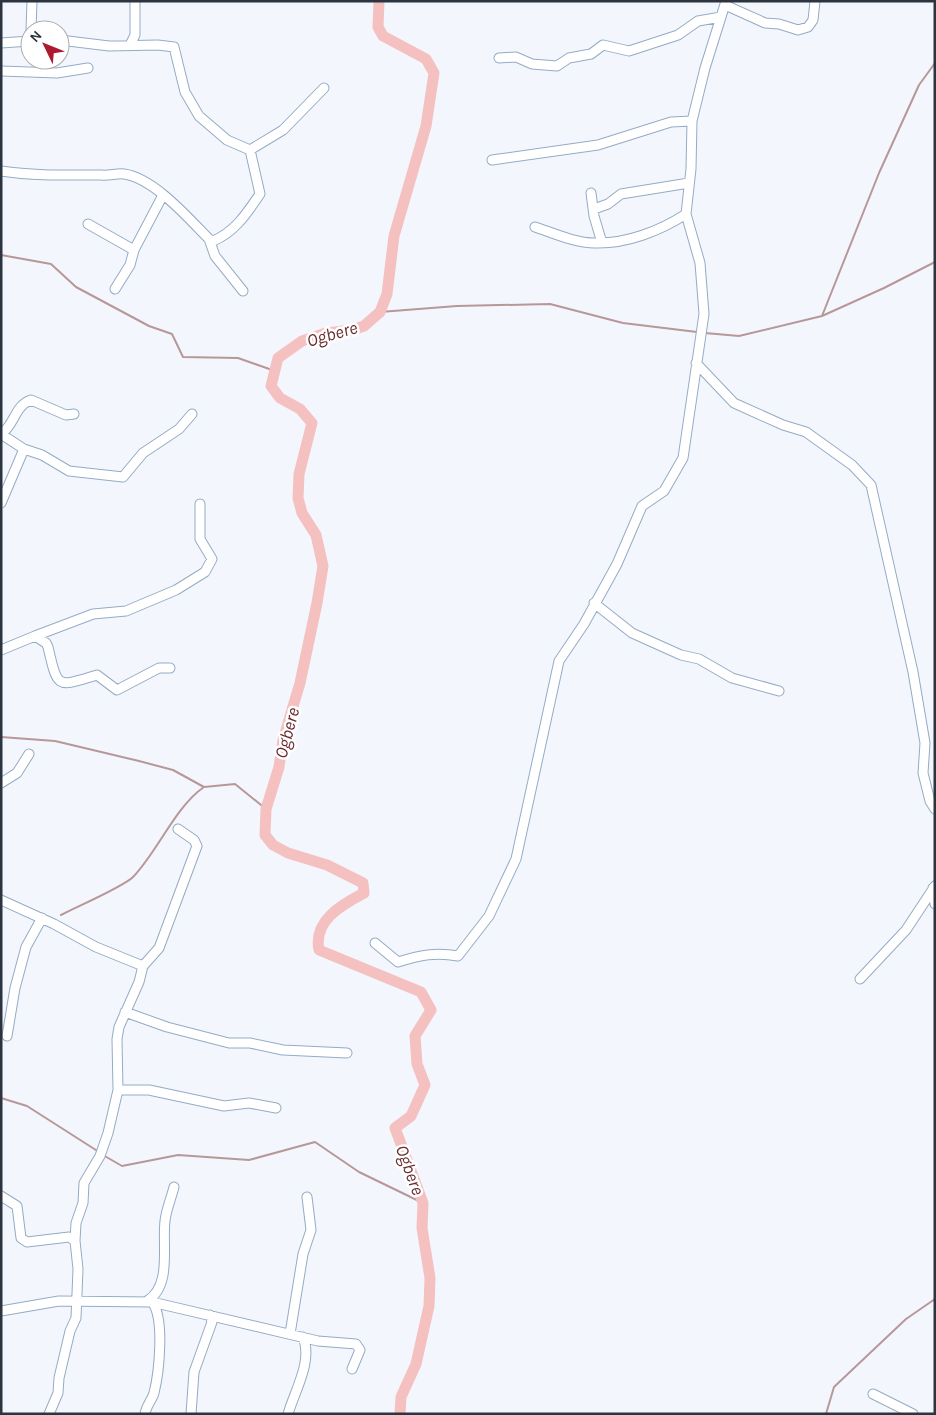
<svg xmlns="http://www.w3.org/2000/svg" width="936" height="1415" font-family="Karla,sans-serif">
  <rect width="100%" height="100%" fill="#f3f7fd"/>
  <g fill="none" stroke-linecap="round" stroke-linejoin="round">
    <path stroke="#b89799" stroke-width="2" d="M1 255 51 264 76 287 149 326 172 334 183 357 238 358 275 371
      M380 312 457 306 550 304 623 323 697 332
      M822 316 879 173 919 85 935 63
      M705 333 739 336 822 316 884 288 935 262
      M1 737 55 741 139 761 173 770 204 787 235 784 266 809
      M61 915C76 907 123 887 133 877 158 851 175 807 204 787
      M1 1098 27 1106 99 1152
      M103 1155 122 1166 178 1155 249 1160 315 1142 359 1172 423 1203
      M826 1414 834 1387 906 1319 935 1299"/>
    <path stroke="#f4c1c0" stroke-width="11" d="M379 1 378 27 383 36 426 59 434 73 426 126 394 236 387 294 380 312 364 326 352 330 326 333 302 341 278 358 271 386 280 398 300 409 312 423 299 474 298 498 302 513 316 535 323 566 317 603 300 683 283 740 279 767 266 809 265 835 273 845 288 853 327 865 363 883 364 893C341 905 313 921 319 950L421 992 431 1010 415 1036 417 1064 425 1085 411 1116 395 1128 423 1203 422 1228 430 1278 429 1306 416 1364 401 1397 400 1414"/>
    <g stroke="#95abc4" stroke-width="11">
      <path id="minor" d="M725 5 765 23 779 24 798 30 808 27 813 20 815 1
        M31 30 32 1
        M60 40 109 46 158 45 174 47 185 92 199 116 227 140 250 150 283 130 324 88
        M1 43 30 41
        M130 45 135 35V1
        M499 58 516 57 532 64 557 66 569 58 591 54 603 45 629 51 678 35 698 21 721 17
        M1 71 57 73 88 68
        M492 160 598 145 671 122 692 121
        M1 171C34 176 68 175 101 175 109 176 117 173 124 174 154 178 189 219 209 239L213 241C235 232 247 213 260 194L250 150
        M591 193 594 216 602 243
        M594 209 608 204 621 194 689 183
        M88 224 134 250 163 195
        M535 227C553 233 575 243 595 243 626 244 660 231 686 214
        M209 239 215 256 243 291
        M115 289 130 265 134 250
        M696 363 734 403 783 425 806 432 852 465 871 485 913 672 925 743 923 773 930 801 935 809
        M74 414 66 415 31 400C14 406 15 425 1 434L24 449 42 455 69 471 123 477 143 453 179 429 192 414
        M1 503 24 449
        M594 603 632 633 681 655 699 659 732 678 779 691
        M35 636 93 614 126 611 176 590 205 572 212 559 200 539V504
        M1 650 35 636 46 643 48 647C58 690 57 687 97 675L117 690 159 668H170
        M1 783 17 773 29 754
        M933 888 935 904
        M1 900 54 924 96 947 143 966
        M375 943 398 962C420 955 436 952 458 956L489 916 516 859 559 661 584 624 617 564 642 506 664 491 683 458 704 314 700 263 686 214 691 169 692 121 705 68 726 1
        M860 979 906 930 935 886
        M125 1012 167 1027 229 1043H250L283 1050 347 1053
        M7 1036 15 988 26 947 42 918
        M118 1090H149L224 1106 249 1103 276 1108
        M1 1196 17 1206 21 1238 27 1242 69 1237 75 1241 78 1269 76 1318 70 1331 59 1378 58 1393 49 1414
        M75 1241 76 1223 83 1203 84 1183 100 1156 108 1133 118 1090 117 1039 119 1027 139 982 143 966 159 948 197 846 194 840 178 829
        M147 1301C172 1286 162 1246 165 1221 166 1210 171 1199 174 1187
        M1 1311 59 1301 152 1302 318 1341 356 1344 360 1350 352 1369
        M290 1334 303 1254 311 1230 307 1197
        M873 1394 913 1414
        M145 1414C146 1406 152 1400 154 1393 159 1373 165 1318 152 1302
        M191 1414 194 1372 212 1322 210 1315
        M288 1414C295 1390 313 1361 303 1337"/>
    </g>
    <use href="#minor" stroke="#fff" stroke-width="9"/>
  </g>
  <g text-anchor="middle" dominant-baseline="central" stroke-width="5" stroke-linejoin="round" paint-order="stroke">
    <g font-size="18" font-style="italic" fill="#6a2d2f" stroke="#fff">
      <text transform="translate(332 334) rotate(-16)">Ogbere</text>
      <text transform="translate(287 733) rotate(-75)">Ogbere</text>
      <text transform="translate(410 1170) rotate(70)">Ogbere</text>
    </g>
  </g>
  <rect width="936" height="1415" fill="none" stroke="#2c353f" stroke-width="5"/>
  <g transform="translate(45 45) rotate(313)"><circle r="24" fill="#ffffff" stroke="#abaeb2"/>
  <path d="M0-4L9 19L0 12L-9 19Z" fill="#ae1932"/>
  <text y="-8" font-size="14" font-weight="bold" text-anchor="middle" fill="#2c353f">N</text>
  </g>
</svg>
